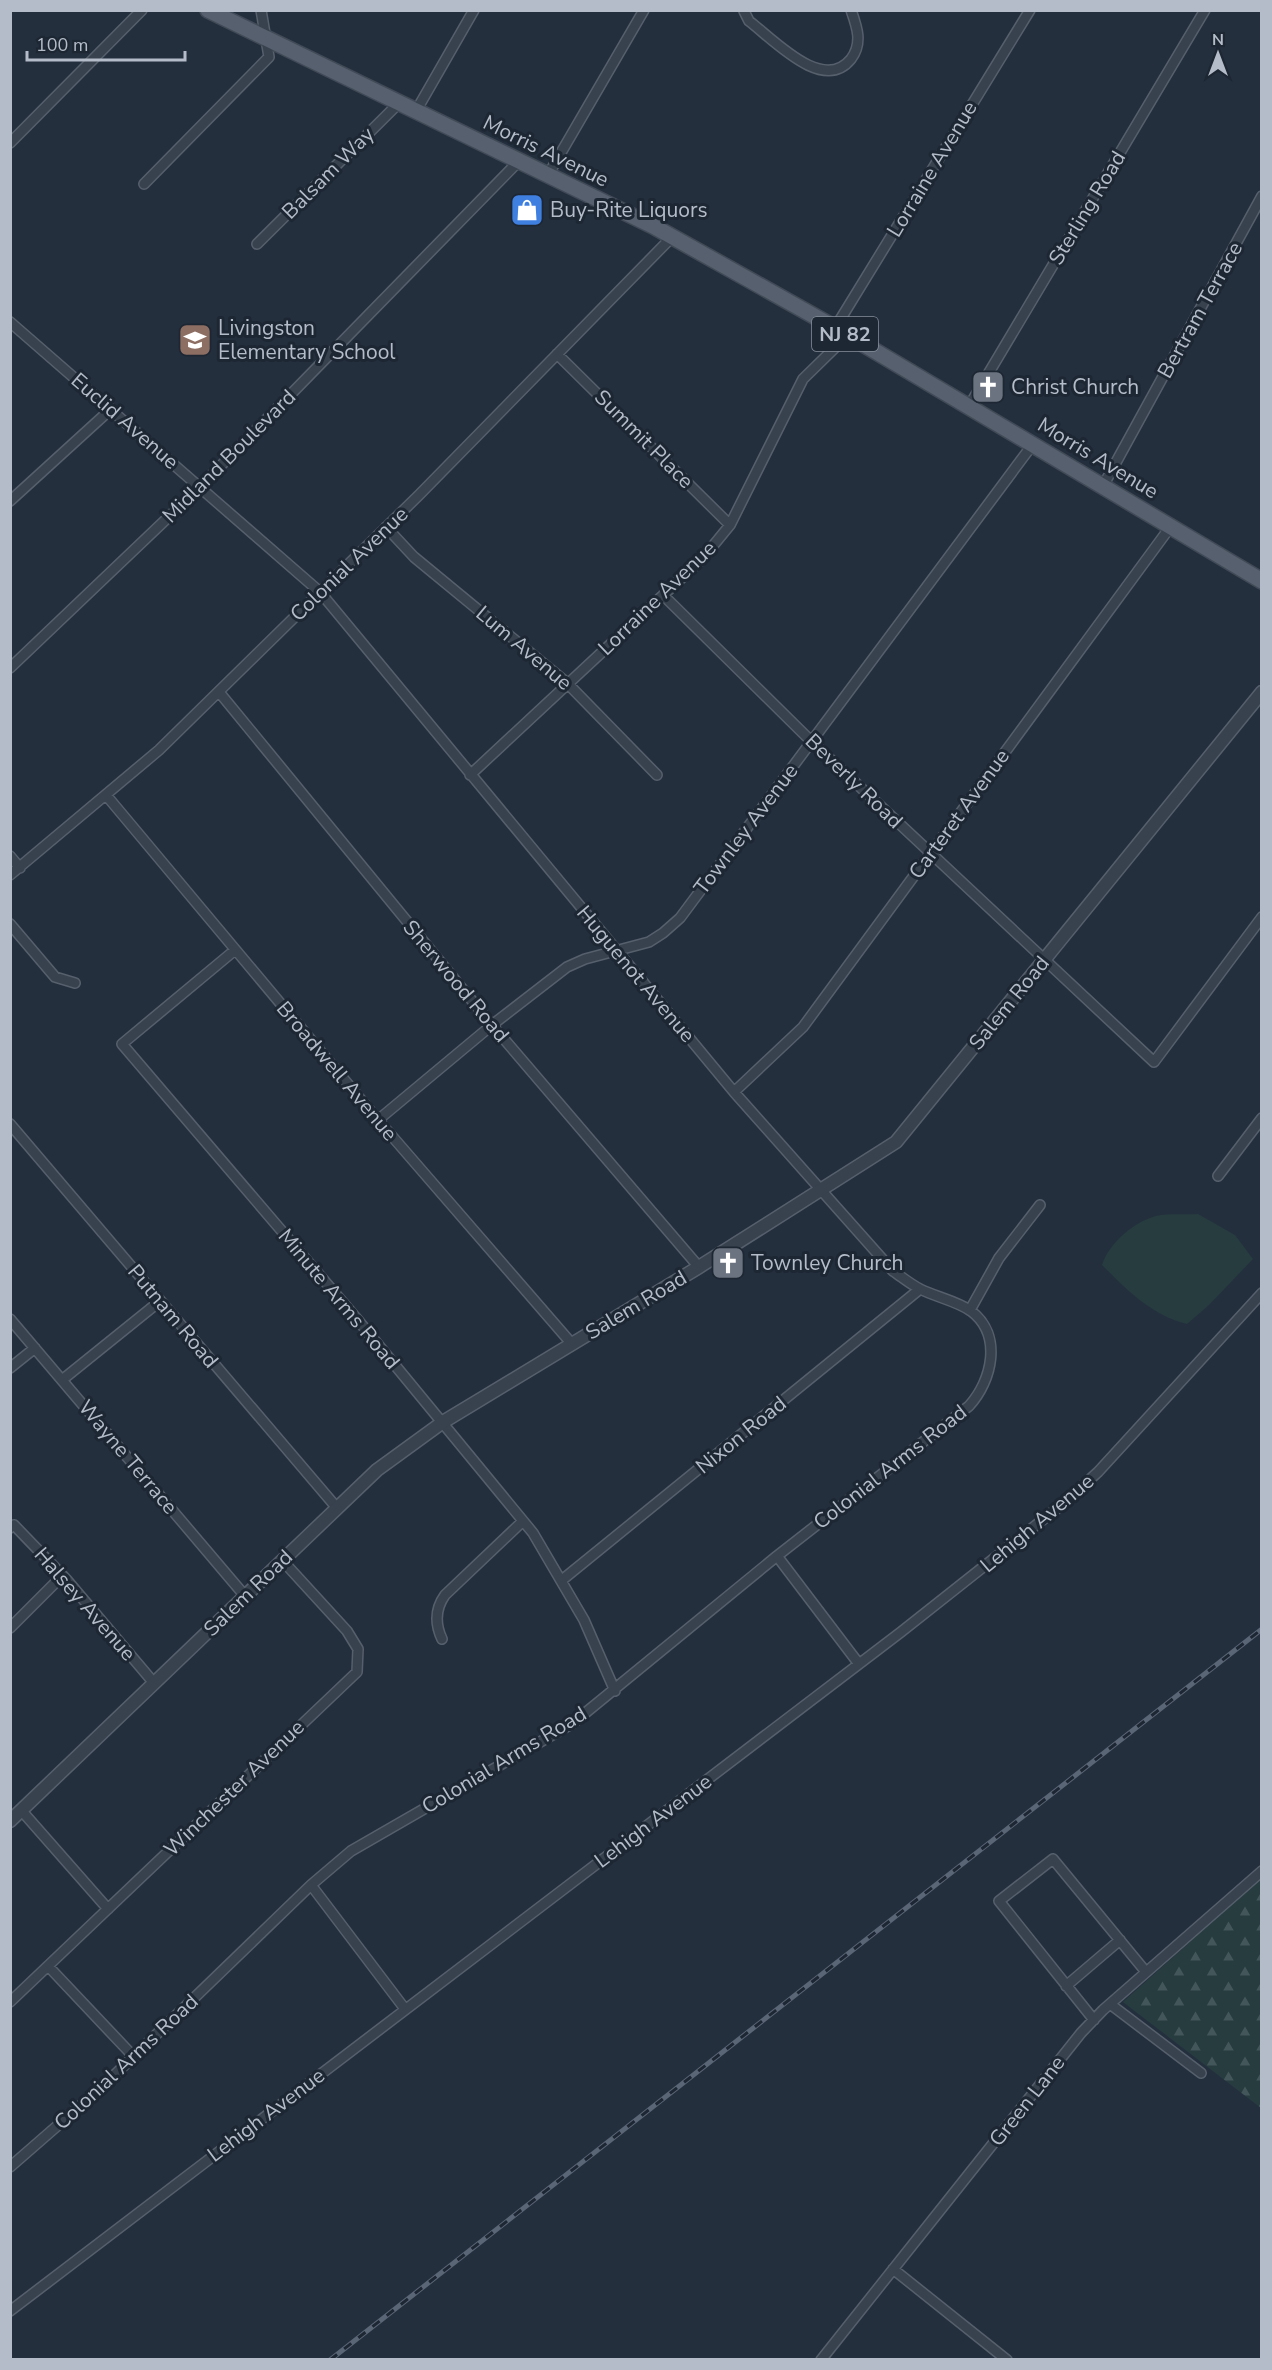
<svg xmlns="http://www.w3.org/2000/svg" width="1272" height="2370" font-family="'Nunito Sans',sans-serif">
  <defs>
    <pattern id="forest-firs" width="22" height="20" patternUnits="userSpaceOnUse" patternTransform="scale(1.5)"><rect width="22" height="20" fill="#263c3f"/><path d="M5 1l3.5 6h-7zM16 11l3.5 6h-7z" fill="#435659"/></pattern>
  </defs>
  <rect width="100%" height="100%" fill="#242f3e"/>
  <path fill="url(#forest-firs)" d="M1257 1874 1261 1878V2108L1123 2002 1190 1942Z"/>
  <path fill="#263c3f" d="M1198 1214 1235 1235 1253 1259 1209 1305 1187 1324C1151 1315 1127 1290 1102 1265 1109 1243 1134 1222 1156 1216 1169 1213 1185 1215 1198 1214Z"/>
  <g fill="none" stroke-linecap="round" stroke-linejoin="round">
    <g stroke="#565f6c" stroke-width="12">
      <path id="minor" d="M744 11 749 21C773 39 823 94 851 59 863 43 857 27 851 10
        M416 111 474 10
        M10 143 142 10
        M548 175 644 10
        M144 184 269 57 261 10
        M257 244 399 103
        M10 322 320 592 734 1092 893 1271C902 1277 910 1284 920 1289 936 1297 957 1301 971 1311 1003 1335 992 1381 969 1406L777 1556 573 1723 351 1851 311 1885 103 2086 10 2167
        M835 328 1030 10
        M557 354 730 525
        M969 406 1205 10
        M1103 486 1262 196
        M10 501 111 409
        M386 527 414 557 567 683 657 775
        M663 595 811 741 1154 1062 1262 917
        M10 668 200 487 519 161
        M219 692 492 1025 699 1267
        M470 775 703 558 730 525 803 379 848 335
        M106 795 378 1120 572 1344
        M10 856 20 868
        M10 875 159 750 419 495 673 236
        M10 924 55 977 75 983
        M235 950 122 1044 357 1319 533 1533 584 1620 615 1691
        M734 1092 803 1027 1171 526
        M378 1120 492 1025 567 967 585 959 649 942 663 933 680 918 1033 444
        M10 1124 337 1508
        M1218 1176 1262 1118
        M970 1310 999 1258 1040 1205
        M10 1319 245 1596
        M10 1368 35 1348
        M62 1380 160 1301
        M10 1528 14 1525 66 1579 154 1683
        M777 1556 859 1664
        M562 1580 920 1289
        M10 1628 59 1579H66
        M442 1639C435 1624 435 1609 445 1595L523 1521
        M21 1810 108 1909
        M311 1885 405 2009
        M48 1966 134 2057
        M1066 1986 1120 1940
        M10 2002 357 1672 358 1649 347 1631 282 1560
        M1110 2004 1201 2073
        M1094 2020 999 1901 1053 1859 1146 1972
        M893 2269 1007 2360
        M10 2311 901 1632 1064 1503 1098 1472 1262 1293
        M821 2360 1081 2033 1103 2010 1262 1871"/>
    </g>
    <g stroke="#565f6c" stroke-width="15">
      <path id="tertiary" d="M10 1821 377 1470 443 1422 699 1267 896 1142 1262 692"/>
    </g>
    <g stroke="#414a57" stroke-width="18">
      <path id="primary" d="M208 10 653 226 848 335 1262 581"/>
    </g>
    <use href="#minor" stroke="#38414e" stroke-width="9"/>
    <use href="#tertiary" stroke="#38414e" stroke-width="12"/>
    <use href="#primary" stroke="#56606e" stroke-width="15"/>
    <g stroke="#5a6575" stroke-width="5">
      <path id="rail" d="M330 2360 1262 1629"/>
    </g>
    <use href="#rail" stroke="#1d2633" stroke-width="3" stroke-dasharray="9" stroke-linecap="butt"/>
  </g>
  <defs>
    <g id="shop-square" transform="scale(1.725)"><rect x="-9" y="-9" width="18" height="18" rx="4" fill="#3f7fe0" stroke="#1d2633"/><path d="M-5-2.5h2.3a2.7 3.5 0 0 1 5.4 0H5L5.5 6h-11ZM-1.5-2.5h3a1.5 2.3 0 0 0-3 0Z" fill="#fff"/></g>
    <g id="school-square" transform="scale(1.725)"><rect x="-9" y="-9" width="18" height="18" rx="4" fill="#8d6e63" stroke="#1d2633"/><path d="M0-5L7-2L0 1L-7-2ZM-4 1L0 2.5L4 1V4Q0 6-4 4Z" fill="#fff"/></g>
    <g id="church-square" transform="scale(1.725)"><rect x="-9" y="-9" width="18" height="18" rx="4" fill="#6b7280" stroke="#1d2633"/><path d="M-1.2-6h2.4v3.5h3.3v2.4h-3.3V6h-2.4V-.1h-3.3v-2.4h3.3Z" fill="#fff"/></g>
  </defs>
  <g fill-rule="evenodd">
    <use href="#shop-square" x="527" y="210"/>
    <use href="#school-square" x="195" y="340"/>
    <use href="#church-square" x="988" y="387"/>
    <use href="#church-square" x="728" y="1263"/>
  </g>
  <g text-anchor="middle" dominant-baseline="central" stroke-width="6" stroke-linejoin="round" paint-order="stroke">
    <rect fill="#1d2633" stroke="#878f9c" stroke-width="1.5" x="812" y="317" width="66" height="34" rx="4.5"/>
    <g font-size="20" font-weight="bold" fill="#b4bcc9">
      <text x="845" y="334">NJ 82</text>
    </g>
    <g font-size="21" fill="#b4bcc9" stroke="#1d2633">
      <text transform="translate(546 151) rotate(26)">Morris Avenue</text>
      <text transform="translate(932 169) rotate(-59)">Lorraine Avenue</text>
      <text transform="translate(328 173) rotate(-45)">Balsam Way</text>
      <text transform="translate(1087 208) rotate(-59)">Sterling Road</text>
      <text transform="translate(1200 310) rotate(-61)">Bertram Terrace</text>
      <text transform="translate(125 421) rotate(41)">Euclid Avenue</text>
      <text transform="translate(644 439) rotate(45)">Summit Place</text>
      <text transform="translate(229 456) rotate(-45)">Midland Boulevard</text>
      <text transform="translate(1098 458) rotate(31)">Morris Avenue</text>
      <text transform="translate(349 564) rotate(-44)">Colonial Avenue</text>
      <text transform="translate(657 598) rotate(-44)">Lorraine Avenue</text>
      <text transform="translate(524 648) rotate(40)">Lum Avenue</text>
      <text transform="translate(854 781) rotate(44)">Beverly Road</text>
      <text transform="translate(959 814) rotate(-54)">Carteret Avenue</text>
      <text transform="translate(746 829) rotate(-53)">Townley Avenue</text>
      <text transform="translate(636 974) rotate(50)">Huguenot Avenue</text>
      <text transform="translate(456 981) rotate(50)">Sherwood Road</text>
      <text transform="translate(1009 1003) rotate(-51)">Salem Road</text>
      <text transform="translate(337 1071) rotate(50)">Broadwell Avenue</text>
      <text transform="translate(339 1299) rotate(50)">Minute Arms Road</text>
      <text transform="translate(636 1305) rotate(-31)">Salem Road</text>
      <text transform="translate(173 1316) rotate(50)">Putnam Road</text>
      <text transform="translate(741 1435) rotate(-39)">Nixon Road</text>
      <text transform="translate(128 1457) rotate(50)">Wayne Terrace</text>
      <text transform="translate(890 1467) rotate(-38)">Colonial Arms Road</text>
      <text transform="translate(1037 1523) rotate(-40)">Lehigh Avenue</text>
      <text transform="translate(248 1593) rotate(-44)">Salem Road</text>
      <text transform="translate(85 1604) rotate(49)">Halsey Avenue</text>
      <text transform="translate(504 1760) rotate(-31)">Colonial Arms Road</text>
      <text transform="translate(234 1788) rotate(-44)">Winchester Avenue</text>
      <text transform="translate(653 1821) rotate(-37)">Lehigh Avenue</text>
      <text transform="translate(126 2062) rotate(-43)">Colonial Arms Road</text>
      <text transform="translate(1027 2101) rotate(-52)">Green Lane</text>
      <text transform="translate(266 2115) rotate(-37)">Lehigh Avenue</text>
    </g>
    <g font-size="21" fill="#b4bcc9" stroke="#1d2633" text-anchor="start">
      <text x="550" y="210">Buy-Rite Liquors</text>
      <text x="218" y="328">Livingston<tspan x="218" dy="24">Elementary School</tspan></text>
      <text x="1011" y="387">Christ Church</text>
      <text x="751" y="1263">Townley Church</text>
    </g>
  </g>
  <rect width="1272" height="2370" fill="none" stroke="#b4bcc9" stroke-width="24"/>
  <g transform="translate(1218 54)" stroke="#1d2633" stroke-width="4.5" paint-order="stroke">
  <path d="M0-4.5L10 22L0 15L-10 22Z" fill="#b4bcc9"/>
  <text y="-9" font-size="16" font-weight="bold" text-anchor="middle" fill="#b4bcc9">N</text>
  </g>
  <path d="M27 51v9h158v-9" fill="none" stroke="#b4bcc9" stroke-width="3"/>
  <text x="36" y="51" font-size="18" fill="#b4bcc9" stroke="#1d2633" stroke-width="4.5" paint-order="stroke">100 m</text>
</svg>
